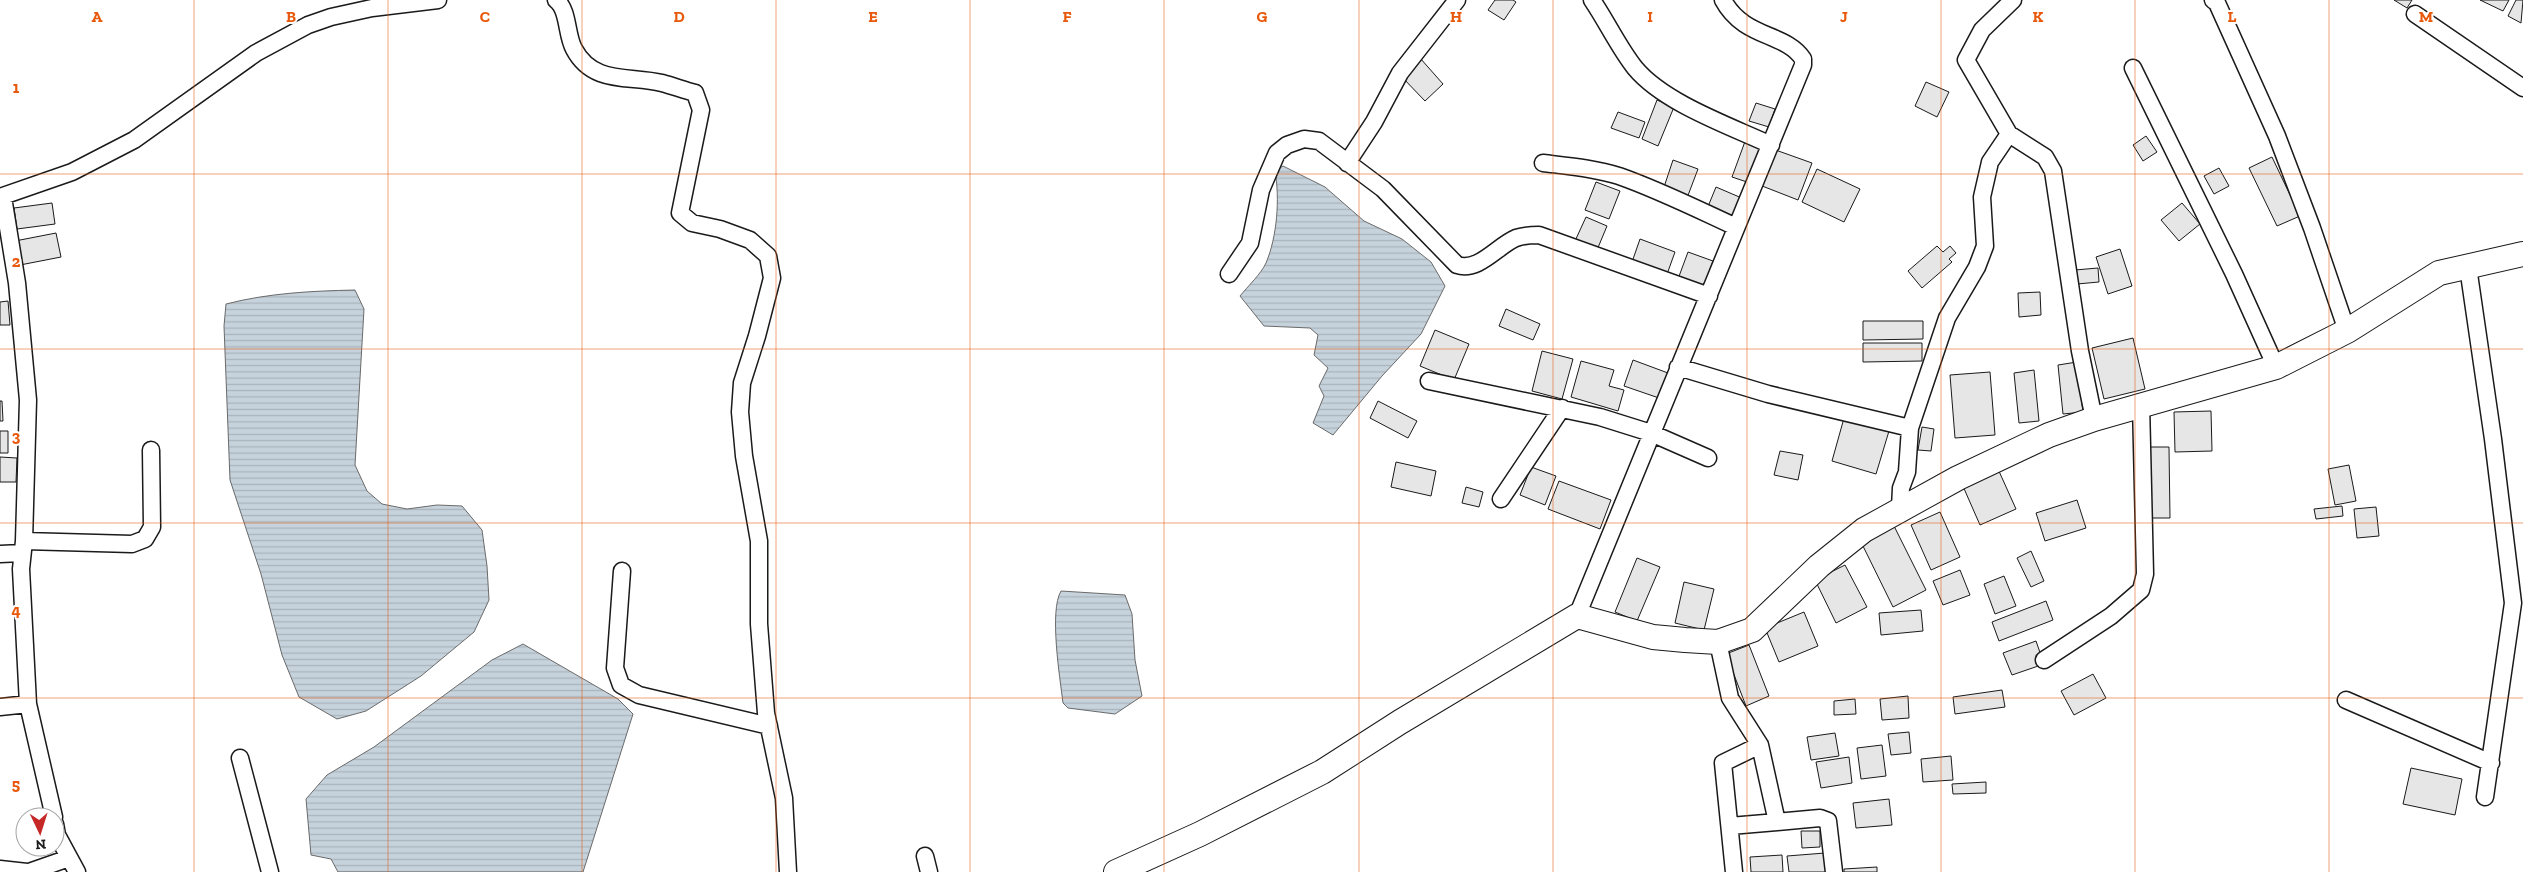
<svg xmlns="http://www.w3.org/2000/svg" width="2523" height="872" font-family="'Zilla Slab',serif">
  <defs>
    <pattern id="water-rules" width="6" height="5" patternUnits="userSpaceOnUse" patternTransform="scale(1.25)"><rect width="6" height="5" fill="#c6d2dc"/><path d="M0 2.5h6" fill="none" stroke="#aab4bc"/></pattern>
  </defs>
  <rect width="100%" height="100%" fill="#fff"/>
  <path fill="url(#water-rules)" stroke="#6a6a6a" d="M1283 166 1325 187 1364 221 1402 239 1431 262 1445 286 1421 334 1382 376 1333 435 1313 423 1324 396 1319 386 1328 368 1314 355 1318 335 1310 328 1264 326 1240 296C1248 286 1261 274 1266 263 1277 237 1280 199 1275 171Z
    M355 290 364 309 355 465 367 491 382 504 407 509 437 505 462 506 482 530 487 566 489 600 474 632 421 676 366 711 337 719 299 697 282 655 261 574 230 480 224 326 226 304C269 293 311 291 355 290Z
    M1061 591 1125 595 1132 614 1135 660 1142 696 1115 714 1068 708 1063 703C1060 678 1049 611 1061 591Z
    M523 644 618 699 633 714 583 872H338L331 859 311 855 306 799 327 775 374 747 492 660Z"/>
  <path fill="#e6e6e6" stroke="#1a1a1a" d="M1495 0H1513L1516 2 1504 20 1488 10Z
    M2394 0H2412L2407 8Z
    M2480 0H2509L2503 11Z
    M2516 0H2523L2521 23 2508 16Z
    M1420 58 1443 84 1425 101 1401 76Z
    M1926 82 1949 92 1937 117 1915 106Z
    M1657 100 1674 107 1658 146 1642 139Z
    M1756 103 1775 109 1769 127 1749 121Z
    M1618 112 1645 122 1639 138 1611 128Z
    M1747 136 1764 143 1750 183 1732 177Z
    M2146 136 2157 152 2143 161 2133 145Z
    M1770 148 1812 163 1798 200 1757 184Z
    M2272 157 2300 216 2277 226 2249 168Z
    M1673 160 1698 169 1687 198 1663 190Z
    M2219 168 2229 186 2214 194 2204 176Z
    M1817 169 1860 189 1844 222 1802 202Z
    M1596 182 1620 191 1609 219 1585 210Z
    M1716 187 1744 199 1735 221 1707 209Z
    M52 203 55 224 17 229 14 208Z
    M2182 203 2200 224 2179 241 2161 220Z
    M1586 217 1607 226 1597 250 1575 241Z
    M56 233 61 257 20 265 15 241Z
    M1640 239 1675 252 1666 277 1631 265Z
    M1937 246 1943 252 1950 246 1956 253 1949 259 1952 262 1922 288 1908 271Z
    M2120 249 2132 286 2108 294 2096 257Z
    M1688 252 1713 261 1703 288 1678 279Z
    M2098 268 2099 282 2077 284 2075 270Z
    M2040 292 2041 315 2019 317 2018 293Z
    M8 301 10 325H0V302Z
    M1506 309 1540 324 1533 340 1499 326Z
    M1863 321H1923V339L1863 340Z
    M1435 330 1469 344 1454 380 1420 366Z
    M2133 338 2145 389 2104 399 2092 348Z
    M1863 343H1922V361L1863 362Z
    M1542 351 1573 359 1562 399 1532 391Z
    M1633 360 1668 373 1659 398 1624 386Z
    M1581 361 1614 370 1609 386 1624 390 1618 411 1571 397Z
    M2077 362 2083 412 2063 414 2058 365Z
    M2034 370 2039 421 2019 423 2014 373Z
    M1990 372 1995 435 1955 438 1950 375Z
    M0 401H2L3 421H0Z
    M1378 401 1417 421 1408 438 1370 418Z
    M2211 411 2212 451 2175 452 2174 412Z
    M1844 418 1889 431 1876 474 1832 461Z
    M1922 427 1934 429 1931 451 1918 450Z
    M0 431H8V453H0Z
    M2148 447H2169L2170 518H2149Z
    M1780 451 1803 455 1798 480 1774 475Z
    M0 457 17 458 16 482H0Z
    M1396 462 1436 471 1431 496 1391 487Z
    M2349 465 2356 501 2335 505 2328 469Z
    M1531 467 1556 476 1545 505 1520 495Z
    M1998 469 2016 509 1980 525 1962 484Z
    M1559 481 1611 500 1600 529 1548 509Z
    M1466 487 1483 492 1479 507 1462 503Z
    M2077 500 2086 528 2045 541 2036 513Z
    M2342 506 2343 516 2316 519 2314 509Z
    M2376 507 2379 536 2357 538 2354 509Z
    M1940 512 1960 557 1931 570 1911 525Z
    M1894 526 1926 590 1893 607 1861 542Z
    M2031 551 2044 581 2031 587 2017 558Z
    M1637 558 1660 567 1637 621 1615 612Z
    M1845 565 1867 607 1836 623 1815 580Z
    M1960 570 1970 595 1943 605 1933 581Z
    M2004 576 2016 606 1995 614 1984 584Z
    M1684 582 1714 589 1704 630 1675 623Z
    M2046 601 2053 620 1999 641 1992 622Z
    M1921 610 1923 631 1881 635 1879 613Z
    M1804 612 1818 646 1779 662 1765 628Z
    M2036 641 2044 664 2012 675 2003 653Z
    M1749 645 1769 696 1746 706 1726 654Z
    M2093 674 2106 698 2074 715 2061 691Z
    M2002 690 2005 707 1955 714 1953 697Z
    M1908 696 1909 718 1882 720 1880 699Z
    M1855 699 1856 714 1834 715V701Z
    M1909 732 1911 753 1891 755 1888 734Z
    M1835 733 1839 756 1811 760 1807 737Z
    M1882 745 1886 776 1861 779 1857 748Z
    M1951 756 1953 780 1923 782 1921 759Z
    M1849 757 1852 783 1821 788 1816 762Z
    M2411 768 2462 779 2455 815 2403 804Z
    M1986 782V793L1953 794 1952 784Z
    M1889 799 1892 825 1856 828 1853 803Z
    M1801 831H1820V847L1802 848Z
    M1825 853 1827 872H1789L1787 856Z
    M1782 855 1783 872H1751L1750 857Z
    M1877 867V872H1844V869Z"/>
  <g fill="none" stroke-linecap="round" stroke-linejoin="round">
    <g stroke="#1a1a1a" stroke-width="19">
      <path id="street" d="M556 0C569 10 566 35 574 49 593 85 629 75 662 83 673 86 684 90 695 93L701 110 680 213 692 223 720 229 750 240 768 256 772 278 757 336 742 383 740 412 744 456 759 541V624L766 713 784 798 788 872
        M1592 0C1607 22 1619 48 1635 68 1664 103 1730 126 1771 145
        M2213 0 2217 3 2277 136 2312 228 2347 331
        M2415 14 2523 88
        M2133 68 2234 274 2276 367
        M2009 134 1966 60 1982 30 2013 0
        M1347 163 1374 122 1400 73 1457 0
        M1543 163C1568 166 1594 168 1619 176 1659 190 1697 209 1736 227
        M0 197 72 172 134 140 256 53 308 25 331 17 372 8 438 0
        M3 197 17 283 28 400 24 541 21 569 28 704 54 817
        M2468 267 2493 439 2513 603 2485 797
        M1229 274 1250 243 1261 190 1277 153 1287 145 1304 139 1319 141 1383 189 1457 265C1479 272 1497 246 1516 238 1524 235 1531 235 1539 235L1709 296
        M1678 367 1768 394 1910 428
        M1429 381 1600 417 1651 433 1708 458
        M1501 499 1562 408
        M1900 508 1901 488 1907 472 1910 428 1947 318 1977 267 1985 246 1982 197 1990 162 2009 134 2045 157 2053 171 2080 351 2094 419
        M24 541 132 544 145 539 152 527 151 450
        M0 554 22 553
        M622 571 615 668 621 685 639 695 769 726
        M1577 616 1803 65V59C1785 32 1744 39 1723 0
        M1718 642 1730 698 1760 745 1723 763 1734 872
        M2044 660 2111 616 2141 590 2145 574 2141 404
        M2346 700 2491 763
        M0 707 28 704
        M240 758 270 872
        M1777 822 1820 818 1828 821 1834 872
        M55 824 57 835 77 872
        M1730 826 1777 822 1760 745
        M925 856 929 872
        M0 869 27 872
        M29 872 69 858"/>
    </g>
    <g stroke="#1a1a1a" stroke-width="26">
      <path id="secondary" d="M1116 872 1200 834 1322 772 1400 722 1577 616 1653 637 1685 640 1718 642 1752 630 1819 566 1864 530 1958 478 2049 435 2094 419 2276 367 2347 331 2439 273 2523 254"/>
    </g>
    <use href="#street" stroke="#fff" stroke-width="16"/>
    <use href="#secondary" stroke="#fff" stroke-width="24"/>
  </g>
  <path fill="none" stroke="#e8590c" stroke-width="1" stroke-opacity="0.55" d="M194 0V872M388 0V872M582 0V872M776 0V872M970 0V872M1164 0V872M1359 0V872M1553 0V872M1747 0V872M1941 0V872M2135 0V872M2329 0V872M0 174H2523M0 349H2523M0 523H2523M0 698H2523"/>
  <g font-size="16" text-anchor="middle" font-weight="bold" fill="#e8590c" stroke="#fff" stroke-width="4" stroke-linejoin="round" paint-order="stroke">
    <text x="97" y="22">A</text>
    <text x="291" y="22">B</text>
    <text x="485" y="22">C</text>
    <text x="679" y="22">D</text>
    <text x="873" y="22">E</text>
    <text x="1067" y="22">F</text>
    <text x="1262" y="22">G</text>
    <text x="1456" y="22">H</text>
    <text x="1650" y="22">I</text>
    <text x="1844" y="22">J</text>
    <text x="2038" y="22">K</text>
    <text x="2232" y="22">L</text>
    <text x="2426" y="22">M</text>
    <text x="16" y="93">1</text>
    <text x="16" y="267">2</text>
    <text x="16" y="442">3</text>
    <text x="16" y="616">4</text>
    <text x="16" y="790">5</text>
  </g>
  <g transform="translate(40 832) rotate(176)"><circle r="24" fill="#ffffff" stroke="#a3a3a3"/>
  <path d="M0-4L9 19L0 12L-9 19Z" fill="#c62828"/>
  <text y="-8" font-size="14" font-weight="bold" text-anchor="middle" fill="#1a1a1a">N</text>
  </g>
</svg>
